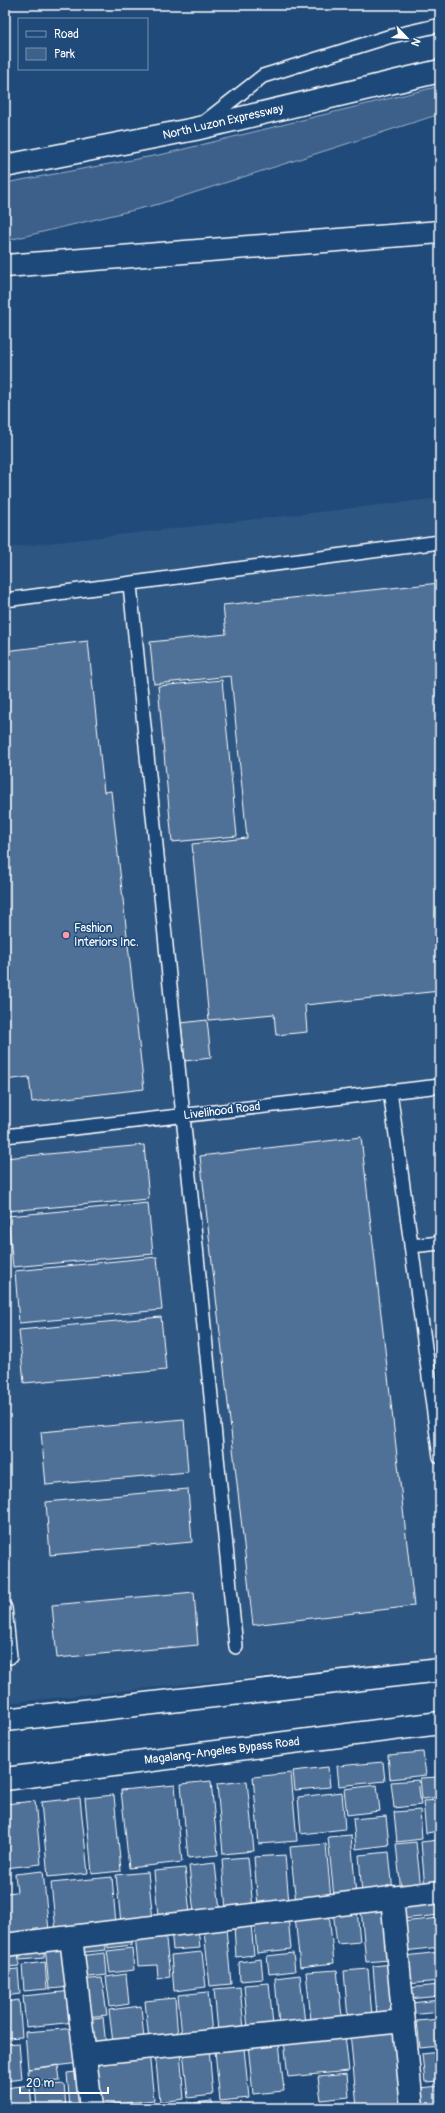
<svg xmlns="http://www.w3.org/2000/svg" width="445" height="2113" font-family="Pangolin,sans-serif">
  <rect width="100%" height="100%" fill="#1f4a7a"/>
  <filter id="ink" filterUnits="userSpaceOnUse"><feTurbulence type="fractalNoise" baseFrequency=".025" numOctaves="2"/><feDisplacementMap in="SourceGraphic" scale="8" xChannelSelector="R" yChannelSelector="G"/><feConvolveMatrix kernelMatrix="1 2 1 2 8 2 1 2 1" color-interpolation-filters="sRGB"/></filter>
  <g filter="url(#ink)">
    <path fill="#2e5683" d="M440 498V1658L5 1703V548Z"/>
    <path fill="#3c618b" stroke="#9eb0c5" d="M440 86V114L159 204 5 241V183L164 154Z"/>
    <path fill="#507197" stroke="#fff" d="M440 583V991L305 1005 307 1032 276 1035 274 1014 209 1020 192 844 247 838 231 676 154 684 150 642 226 634 223 605Z
      M88 641 104 792 111 791 144 1089 32 1102 29 1077 5 1080V651Z
      M222 680 237 836 172 842 158 686Z
      M207 1020 211 1058 185 1061 181 1023Z
      M361 1137 414 1606 253 1625 200 1156Z
      M144 1145 149 1199 7 1211 5 1158Z
      M148 1203 153 1254 13 1267 8 1216Z
      M157 1257 162 1310 19 1323 15 1271Z
      M161 1317 166 1370 24 1383 19 1330Z
      M184 1419 188 1472 46 1485 41 1432Z
      M188 1489 192 1542 50 1555 46 1502Z
      M194 1592 198 1645 57 1658 52 1605Z
      M423 1752 426 1775 390 1779 388 1755Z
      M383 1762 385 1781 339 1786 337 1766Z
      M328 1767 330 1787 295 1790 293 1771Z
      M291 1773 297 1841 259 1844 253 1777Z
      M438 1777 440 1797 422 1799 420 1778Z
      M418 1780 421 1805 394 1808 391 1782Z
      M211 1781 218 1855 188 1858 181 1784Z
      M247 1781 254 1851 223 1854 217 1784Z
      M175 1785 182 1862 129 1868 121 1790Z
      M377 1785 380 1811 347 1815 344 1789Z
      M342 1792 345 1829 301 1834 298 1797Z
      M114 1795 121 1871 92 1874 85 1798Z
      M80 1798 88 1873 48 1877 41 1802Z
      M440 1800V1831L426 1833 423 1801Z
      M35 1801 41 1864 5 1868V1804Z
      M420 1810 422 1839 397 1842 394 1812Z
      M386 1816 389 1845 356 1849 353 1819Z
      M351 1835 356 1896 334 1898 328 1837Z
      M438 1840 440 1887 425 1889 421 1842Z
      M416 1842 421 1889 401 1892 396 1844Z
      M326 1844 331 1899 296 1903 290 1847Z
      M389 1852 393 1892 362 1895 359 1855Z
      M285 1855 289 1904 258 1907 254 1857Z
      M248 1857 253 1908 226 1911 222 1859Z
      M215 1863 220 1911 194 1914 189 1866Z
      M185 1868 190 1913 158 1916 154 1871Z
      M43 1871 49 1931 5 1936V1893L17 1892 15 1874Z
      M148 1872 153 1920 121 1923 116 1875Z
      M112 1877 116 1925 56 1931 51 1883Z
      M440 1895V1915L402 1919 400 1900Z
      M385 1907 389 1960 366 1962 361 1909Z
      M357 1910 360 1942 337 1944 333 1912Z
      M329 1913 334 1963 300 1967 295 1916Z
      M288 1916 291 1949 257 1953 254 1920Z
      M440 1918V1947L404 1951 401 1922Z
      M251 1924 254 1955 236 1957 234 1926Z
      M198 1926 200 1948 173 1950 171 1929Z
      M226 1928 231 1984 210 1986 204 1931Z
      M165 1931 170 1977 158 1979 157 1965 138 1966 135 1934Z
      M131 1932 132 1945 108 1948 107 1935Z
      M105 1935 106 1950 76 1953 75 1939Z
      M68 1943 72 1987 49 1989 45 1945Z
      M44 1945V1958L20 1960 19 1947Z
      M18 1948 19 1966 5 1967V1949Z
      M132 1948 134 1970 110 1973 107 1951Z
      M202 1952 206 1987 174 1991 171 1955Z
      M440 1952V1981L407 1984 405 1956Z
      M105 1953 107 1975 80 1978 78 1956Z
      M293 1953 295 1971 269 1974 267 1956Z
      M261 1959 263 1979 240 1981 239 1962Z
      M45 1962 47 1989 24 1991 22 1965Z
      M392 1964 396 2013 377 2016 373 1966Z
      M18 1969 20 1994 5 1996V1970Z
      M368 1969 372 2016 348 2019 344 1971Z
      M337 1970 342 2017 311 2020 306 1972Z
      M126 1974 129 2004 110 2007 106 1977Z
      M300 1975 305 2024 279 2026 275 1978Z
      M102 1978 107 2015 85 2017 80 1980Z
      M269 1983 273 2026 248 2029 244 1985Z
      M440 1985V1996L409 1999 408 1988Z
      M240 1987 244 2029 218 2031 214 1989Z
      M72 1991 75 2022 26 2027 23 1996Z
      M208 1992 212 2034 182 2037 178 1995Z
      M175 1998 178 2038 149 2041 145 2001Z
      M19 2000 22 2037 5 2038V2002Z
      M440 2000V2012L411 2015 410 2003Z
      M141 2006 144 2039 113 2043 109 2010Z
      M103 2017 106 2046 88 2047 86 2019Z
      M440 2019V2046L420 2048 417 2021Z
      M77 2028 80 2063 28 2069 25 2032Z
      M398 2028 406 2108H357L350 2032Z
      M345 2035 349 2071 288 2077 284 2040Z
      M279 2042 284 2091 253 2094 248 2045Z
      M19 2043 22 2079 5 2081V2044Z
      M209 2048 213 2095 188 2098 183 2051Z
      M244 2048 249 2098 220 2101 215 2051Z
      M180 2050 184 2099 160 2102 155 2052Z
      M149 2052 154 2100 98 2106 94 2058Z
      M440 2052V2081L425 2082 422 2054Z
      M58 2065 60 2080 29 2082 28 2069Z
      M83 2071 86 2108H70L67 2073Z
      M347 2074 349 2097 321 2100 318 2077Z
      M64 2084 66 2108H37L35 2086Z
      M30 2085 32 2108H5V2088Z
      M440 2086V2108H421L419 2088Z
      M212 2101 213 2108H195L194 2103Z
      M350 2102V2108H323L322 2105Z
      M192 2103V2108H175V2105Z
      M317 2103V2108H285V2107Z
      M149 2104 150 2108H111Z
      M251 2104V2108H217V2107Z"/>
    <g fill="none" stroke-linecap="round" stroke-linejoin="round">
      <g stroke="#fff" stroke-width="16">
        <path id="service" d="M203 123 263 76 388 37 440 25
          M130 585 236 1647
          M5 600 440 542
          M390 1091 440 1457
          M5 1136 440 1086
          M411 1246 440 1243
          M5 1608 10 1657"/>
      </g>
      <g stroke="#fff" stroke-width="25">
        <path id="minor" d="M392 1897 412 2108
          M71 1937 91 2108
          M5 1945 440 1892
          M85 2054 403 2021"/>
      </g>
      <g stroke="#fff" stroke-width="25">
        <path id="tertiary" d="M5 1720 440 1670
          M5 1779 440 1723"/>
      </g>
      <g stroke="#fff" stroke-width="25">
        <path id="motorway" d="M5 166 195 129 440 71
          M5 266 440 232"/>
      </g>
      <use href="#service" stroke="#1f4a7a" stroke-width="13"/>
      <use href="#minor" stroke="#1f4a7a" stroke-width="22"/>
      <use href="#tertiary" stroke="#1f4a7a" stroke-width="22"/>
      <use href="#motorway" stroke="#1f4a7a" stroke-width="22"/>
    </g>
  </g>
  <circle fill="#ff9aa2" stroke="#1f4a7a" stroke-width="1.5" cx="66" cy="935" r="4"/>
  <g text-anchor="middle" dominant-baseline="central" stroke-width="3" stroke-linejoin="round" paint-order="stroke">
    <g font-size="12" fill="#fff" stroke="#1f4a7a">
      <text transform="translate(223 122) rotate(-13)">North Luzon Expressway</text>
      <text transform="translate(222 1111) rotate(-7)">Livelihood Road</text>
      <text transform="translate(222 1751) rotate(-7)">Magalang-Angeles Bypass Road</text>
    </g>
    <g font-size="12" fill="#fff" stroke="#1f4a7a" text-anchor="start">
      <text x="74" y="928">Fashion<tspan x="74" dy="14">Interiors Inc.</tspan></text>
    </g>
  </g>
  <rect width="445" height="2113" fill="none" stroke="#1f4a7a" stroke-width="20"/>
  <rect x="10" y="10" width="425" height="2093" fill="none" stroke="#fff" stroke-width="1.5" filter="url(#ink)"/>
  <rect x="18" y="18" width="130" height="52" fill="#1f4a7a" stroke="#7992af"/>
  <rect x="26" y="31" width="20" height="6" fill="#1f4a7a" stroke="#7992af"/>
  <text x="54" y="38" font-size="12" fill="#ffffff">Road</text>
  <rect x="26" y="48" width="20" height="12" fill="#3c618b" stroke="#7992af"/>
  <text x="54" y="58" font-size="12" fill="#ffffff">Park</text>
  <g transform="translate(407 38) rotate(115)" stroke="#1f4a7a" stroke-width="3" paint-order="stroke">
  <path d="M0-3L7 15L0 10L-7 15Z" fill="#ffffff"/>
  <text y="-6" font-size="11" font-weight="bold" text-anchor="middle" fill="#ffffff">N</text>
  </g>
  <path d="M20 2087v6h88v-6" fill="none" stroke="#ffffff" stroke-width="2"/>
  <text x="26" y="2087" font-size="12" fill="#ffffff" stroke="#1f4a7a" stroke-width="3" paint-order="stroke">20 m</text>
</svg>
